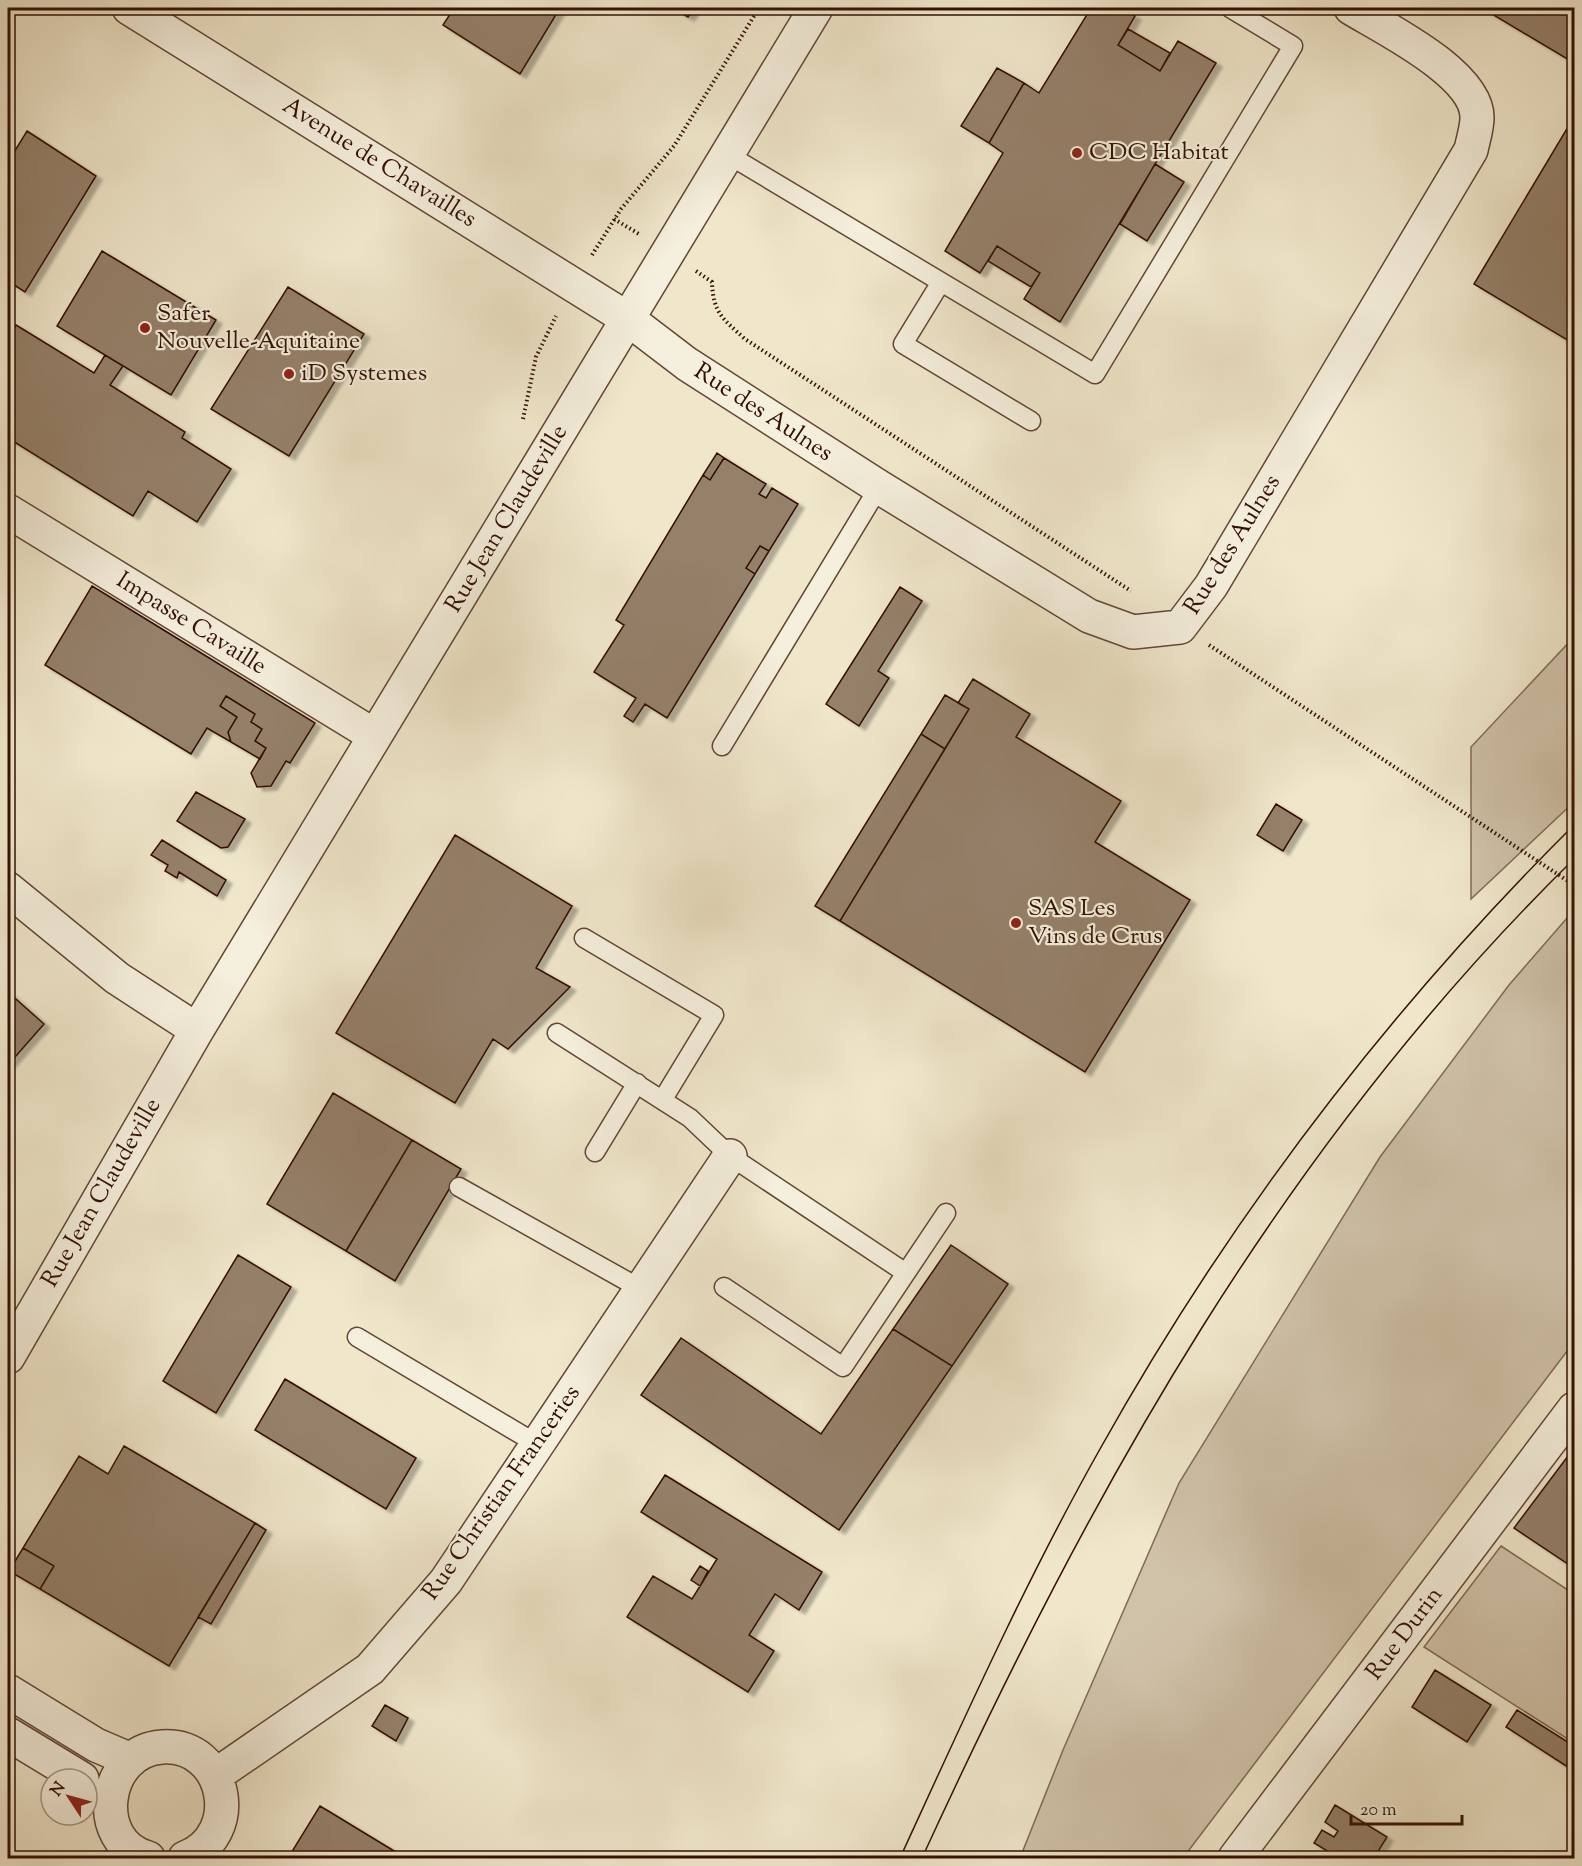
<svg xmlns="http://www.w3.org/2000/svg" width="1582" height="1866" font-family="'Sorts Mill Goudy',serif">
  <defs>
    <filter id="shadow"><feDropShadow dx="6" dy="4" stdDeviation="1.5" flood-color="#0004"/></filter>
  </defs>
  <rect width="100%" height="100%" fill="#f0e7cb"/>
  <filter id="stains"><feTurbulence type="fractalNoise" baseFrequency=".00333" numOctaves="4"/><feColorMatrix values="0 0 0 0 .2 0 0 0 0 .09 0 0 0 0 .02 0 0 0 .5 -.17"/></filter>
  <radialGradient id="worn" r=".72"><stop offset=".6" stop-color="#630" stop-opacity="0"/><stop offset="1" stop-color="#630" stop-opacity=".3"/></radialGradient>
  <path fill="#d0c2a9" stroke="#816956" stroke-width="1.5" d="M1574 637V802L1471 899V747Z
    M1574 910V1342L1183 1858H1020L1063 1750 1179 1483 1380 1157 1509 985Z
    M1501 1546 1574 1594V1743L1424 1647Z"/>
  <path fill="#95806b" stroke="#321004" stroke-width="1.5" filter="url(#shadow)" d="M454 8H560L520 74 443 25Z
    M673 8H695L688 17Z
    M1091 8H1121L1135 16 1118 45 1160 71 1178 41 1216 63 1060 322 1024 299 1040 273 997 246 980 273 945 251 1003 153 989 143 1024 83 1039 93Z
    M1482 8H1574V63Z
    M1128 29 1170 53 1160 71 1118 45Z
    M997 68 1024 83 989 143 961 126Z
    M1574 117V344L1474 284Z
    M27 131 96 176 25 292 8 281V162Z
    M1155 164 1184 182 1147 241 1120 224Z
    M997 246 1040 273 1031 287 988 261Z
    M102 251 216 320 171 395 57 326Z
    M288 287 364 334 289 456 211 409Z
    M16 325 94 373 105 355 123 366 110 385 185 432 182 438 231 469 197 522 148 491 133 516 8 438V327L13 330Z
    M717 453 724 458 710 480 703 475Z
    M724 458 766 484 759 494 766 498 772 488 798 504 769 551 760 546 746 568 755 574 667 718 645 704 633 722 624 716 636 698 594 672 624 625 616 620 703 475 710 480Z
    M760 546 769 551 755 574 746 568Z
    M92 586 315 723 290 763 286 761 271 786 257 787 251 773 266 748 255 741 262 729 251 722 255 714 226 696 220 706 237 717 228 732 231 742 207 728 191 754 45 665Z
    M900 587 922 601 878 671 889 678 859 726 826 704Z
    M973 679 1030 714 1016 737 1121 801 1095 842 1190 900 1085 1072 840 921 969 709 958 703Z
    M945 695 969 709 945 749 921 734Z
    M226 696 255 714 251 722 262 729 255 741 266 748 260 759 231 742 228 732 237 717 220 706Z
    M921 734 945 749 840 921 815 906Z
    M196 792 245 819 228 847 221 848 177 821Z
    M1276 804 1302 820 1283 851 1257 835Z
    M455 835 572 906 536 968 570 987 508 1049 493 1039 455 1103 336 1033Z
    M162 840 226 880 217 896 179 872 177 878 165 871 168 865 151 855Z
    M8 992 44 1024 8 1065Z
    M333 1093 412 1140 346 1251 267 1204Z
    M412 1140 461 1169 395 1281 346 1251Z
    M951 1245 1008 1284 952 1366 893 1329Z
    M238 1255 291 1287 216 1413 163 1381Z
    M893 1329 952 1366 839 1530 641 1395 681 1338 821 1434Z
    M285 1379 416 1458 386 1509 255 1430Z
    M124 1446 255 1523 169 1666 40 1589 54 1566 23 1548 79 1456 108 1474Z
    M1574 1448V1568L1514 1528Z
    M665 1475 822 1572 799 1610 775 1594 749 1635 774 1651 748 1692 627 1617 653 1576 692 1599 717 1559 641 1512Z
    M255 1523 266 1530 211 1624 198 1617Z
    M23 1548 54 1566 40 1589 9 1571Z
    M700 1566 708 1571 700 1586 691 1580Z
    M1435 1670 1491 1705 1467 1742 1412 1707Z
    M385 1705 408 1718 396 1741 372 1726Z
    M1517 1710 1574 1746V1771L1506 1727Z
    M1335 1805 1387 1837 1374 1858H1339L1314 1843 1322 1830 1334 1837 1338 1831 1325 1822Z
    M320 1806 404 1857 403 1858H288Z"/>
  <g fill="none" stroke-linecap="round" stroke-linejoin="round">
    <g stroke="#624636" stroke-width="21">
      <path id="service" d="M727 154 1095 374 1293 46 1230 8
        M941 282 903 344 1031 421
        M722 746 879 487
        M584 938 714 1015 663 1099
        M557 1033 690 1118 730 1156 906 1273
        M595 1152 637 1083
        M459 1187 641 1289
        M724 1287 843 1367 946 1213
        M357 1337 537 1444"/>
    </g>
    <g stroke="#624636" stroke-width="36">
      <path id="minor" d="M129 8 628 319 687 364 879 487 1089 616 1133 632 1180 627 1211 586 1471 150C1473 140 1477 128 1477 118 1478 74 1384 28 1351 8
        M8 511 375 736
        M8 889 117 978 197 1030
        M8 1357 197 1030 816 8
        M8 1691 96 1745 131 1760
        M8 1734 82 1779
        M216 1775 370 1669 446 1581 730 1156
        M148 1858C90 1842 103 1751 162 1747 227 1743 245 1835 185 1858
        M1235 1858 1574 1409"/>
    </g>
    <path stroke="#321004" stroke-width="4" stroke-dasharray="1.5 3" stroke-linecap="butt" d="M614 219 639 234
      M592 255 621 209 674 146 759 8
      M696 271 712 282C713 313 723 319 745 339L1131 591
      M523 419 536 357 556 316
      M1209 645 1574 885"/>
    <use href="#service" stroke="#f5efdd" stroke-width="18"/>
    <use href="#minor" stroke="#f5efdd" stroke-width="33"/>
    <path stroke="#321004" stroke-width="1.5" d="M900 1858C963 1721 1025 1582 1100 1449 1228 1220 1388 1010 1574 825
      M922 1858C1091 1490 1282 1145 1574 859"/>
  </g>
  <g fill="#8f2418" stroke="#f5efdd" stroke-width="2">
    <circle cx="1077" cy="153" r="6"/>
    <circle cx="145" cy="328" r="6"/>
    <circle cx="289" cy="374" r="6"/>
    <circle cx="1016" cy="923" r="6"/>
  </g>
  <g text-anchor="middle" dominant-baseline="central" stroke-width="4.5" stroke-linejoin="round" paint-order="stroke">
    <g font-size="24" fill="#321004" stroke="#f5efdd" text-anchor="start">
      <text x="1089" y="153">CDC Habitat</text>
      <text x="157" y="314">Safer<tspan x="157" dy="28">Nouvelle-Aquitaine</tspan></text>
      <text x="301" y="374">iD Systemes</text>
      <text x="1028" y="909">SAS Les<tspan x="1028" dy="28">Vins de Crus</tspan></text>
    </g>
    <g font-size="24" fill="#321004" stroke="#f5efdd">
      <text transform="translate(379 163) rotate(32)">Avenue de Chavailles</text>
      <text transform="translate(763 413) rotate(33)">Rue des Aulnes</text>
      <text transform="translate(507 519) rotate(-59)">Rue Jean Claudeville</text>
      <text transform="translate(1233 545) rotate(-58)">Rue des Aulnes</text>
      <text transform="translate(191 624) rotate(32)">Impasse Cavaille</text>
      <text transform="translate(102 1193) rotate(-60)">Rue Jean Claudeville</text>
      <text transform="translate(502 1493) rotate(-55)">Rue Christian Franceries</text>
      <text transform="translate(1405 1634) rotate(-53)">Rue Durin</text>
    </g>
  </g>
  <rect width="1582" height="1866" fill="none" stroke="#f0e7cb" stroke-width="30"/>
  <rect x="9" y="9" width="1564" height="1848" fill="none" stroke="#321004" stroke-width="3"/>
  <rect x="15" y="15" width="1552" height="1836" fill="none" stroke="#321004" stroke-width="1.5"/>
  <g transform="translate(69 1797) rotate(306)"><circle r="28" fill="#f5efdd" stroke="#a79686" stroke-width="1.5"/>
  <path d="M0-4.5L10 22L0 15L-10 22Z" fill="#8f2418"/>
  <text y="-9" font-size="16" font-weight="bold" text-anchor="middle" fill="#321004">N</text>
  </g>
  <path d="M1351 1815v9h111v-9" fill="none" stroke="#321004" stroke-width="3"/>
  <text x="1360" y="1815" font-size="18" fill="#321004" stroke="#f5efdd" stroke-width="4.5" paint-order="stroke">20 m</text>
  <rect width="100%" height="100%" filter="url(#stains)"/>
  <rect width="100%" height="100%" fill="url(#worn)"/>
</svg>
